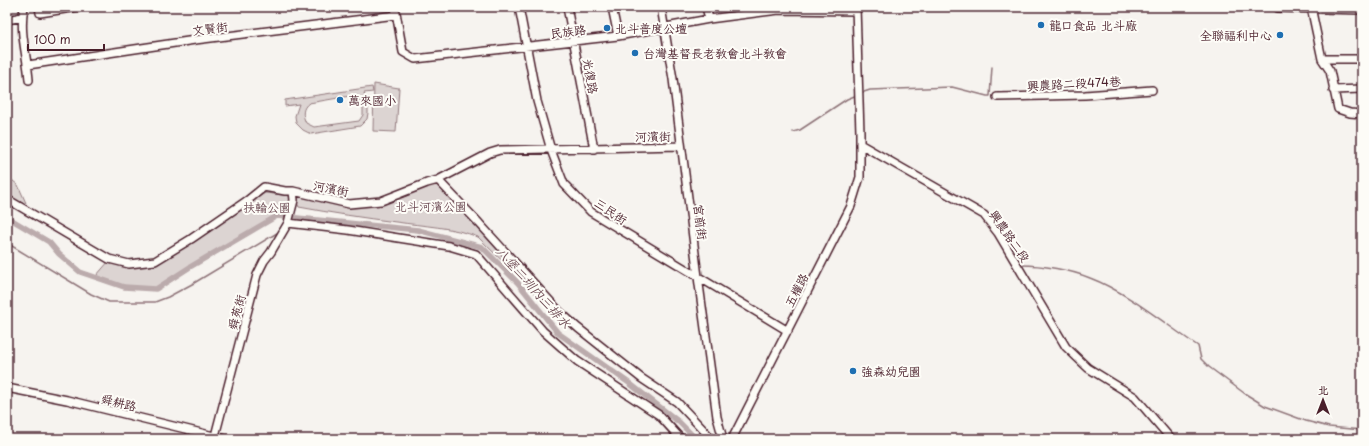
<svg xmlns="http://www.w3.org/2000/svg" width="1369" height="446" font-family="'Playpen Sans','LXGW WenKai TC',sans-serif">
  <rect width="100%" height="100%" fill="#f6f3ef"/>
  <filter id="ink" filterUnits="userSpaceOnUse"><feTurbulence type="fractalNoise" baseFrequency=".025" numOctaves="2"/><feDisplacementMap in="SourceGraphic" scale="8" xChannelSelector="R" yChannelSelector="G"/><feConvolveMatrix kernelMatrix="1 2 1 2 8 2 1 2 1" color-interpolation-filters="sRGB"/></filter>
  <g filter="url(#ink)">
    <path fill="#dcd4d2" stroke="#937a7e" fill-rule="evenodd" d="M374 84 399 88 396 132 373 131Z
      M372 87 373 92 364 93 368 105V113L367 119 360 126 311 134 303 130 296 123 295 116 299 104 285 106V100ZM350 96 358 99 363 105V115L359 121 314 127 306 123C302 115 302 108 309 103Z
      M7 176 18 185 26 203H21L7 195Z
      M436 183 494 238 551 304 548 306 478 237C453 227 423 226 396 222 364 218 331 213 299 207L294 196H300L347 206 382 202Z
      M265 193 292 196 290 217 277 216 263 223 156 289 124 287 96 276 109 261 159 263Z"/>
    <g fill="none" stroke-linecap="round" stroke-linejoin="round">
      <path stroke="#8e7378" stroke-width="1.5" d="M861 93 870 90 952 87 987 96H990L992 67
        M793 132 800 130 847 99 857 95
        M7 243 91 294 109 302H155L168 297 194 283 277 233
        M1021 265C1042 265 1071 270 1090 278 1127 292 1165 324 1198 346L1201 359 1209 367 1244 393 1265 406 1306 421 1329 427 1362 430"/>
      <path stroke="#bbabac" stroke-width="5.5" d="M7 217 49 242 59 254 80 272 124 287 156 289 190 267 277 216 418 230 482 247 518 283 558 333 629 383 679 422 696 439"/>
      <g stroke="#4a1f2b" stroke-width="10">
        <path id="minor" d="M24 7C19 33 27 54 29 80
          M39 7 40 13 78 7
          M395 7 403 52 415 59 618 36 709 19 779 10 856 11
          M519 7 537 101 551 150 564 184 591 212 788 331
          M567 7 594 149
          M612 7 618 36
          M661 7 673 79 698 277 717 417 723 439
          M706 7 709 19
          M1311 7 1322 59 1330 71 1338 109 1350 113 1362 114
          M7 20 22 17
          M1322 59H1362
          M28 65 195 40 396 15
          M1333 90 1362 89
          M997 97 1085 95 1152 90
          M860 144 984 215 998 233 1066 347 1088 368 1135 397 1171 439
          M438 180 479 223 560 312 578 328 641 378 677 402 712 439
          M7 199 109 259 129 264 155 261 191 239 248 200 264 187 285 191H293L349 204 381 201 427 183 438 180 490 153 500 150 680 146
          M288 223 348 230 449 246 476 254 543 331 577 361 659 415 681 439
          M7 388 67 400 226 439
          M215 436 257 275 264 261 271 252 288 223 294 200 293 191
          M732 439 851 206 860 177V133L856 7"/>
      </g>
      <g stroke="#4a1f2b" stroke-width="12">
        <path id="major" d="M1278 7 1362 9"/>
      </g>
      <use href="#minor" stroke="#fdfcf7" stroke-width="7"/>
      <use href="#major" stroke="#fdfcf7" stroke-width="9"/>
    </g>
  </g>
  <g fill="#1f6fb2" stroke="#fdfcf7" stroke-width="1.5">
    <circle cx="1041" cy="25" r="4"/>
    <circle cx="607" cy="28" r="4"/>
    <circle cx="1280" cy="35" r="4"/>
    <circle cx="635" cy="53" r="4"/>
    <circle cx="340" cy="100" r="4"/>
    <circle cx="853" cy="371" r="4"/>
  </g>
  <g text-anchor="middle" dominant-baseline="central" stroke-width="4" stroke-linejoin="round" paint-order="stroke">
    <g font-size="12" fill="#4a1f2b" stroke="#fdfcf7" text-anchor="start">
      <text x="1049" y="25">龍口食品 北斗廠</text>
      <text x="615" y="28">北斗普度公壇</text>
      <text x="1272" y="35" text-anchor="end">全聯福利中心</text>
      <text x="643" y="53">台灣基督長老教會北斗教會</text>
      <text x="348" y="100">萬來國小</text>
      <text x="861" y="371">強森幼兒園</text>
    </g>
    <g font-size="12" fill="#4a1f2b" stroke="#fdfcf7">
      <text transform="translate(210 28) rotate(-7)">文賢街</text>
      <text transform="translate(568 31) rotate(-7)">民族路</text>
      <text transform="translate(591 76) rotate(80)">光復路</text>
      <text transform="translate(1074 83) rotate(-3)">興農路二段474巷</text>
      <text transform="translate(653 136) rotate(-1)">河濱街</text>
      <text transform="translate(331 188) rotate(11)">河濱街</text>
      <text transform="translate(611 211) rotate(34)">三民街</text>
      <text transform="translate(701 222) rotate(83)">宮前街</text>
      <text transform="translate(1010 236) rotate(55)">興農路二段</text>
      <text transform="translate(796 290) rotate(-63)">五權路</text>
      <text transform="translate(236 312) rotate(-75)">舜苑街</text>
      <text transform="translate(119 402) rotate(14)">舜耕路</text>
    </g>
    <g font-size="12" fill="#6e4c55" stroke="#fdfcf7">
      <text x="431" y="206">北斗河濱公園</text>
      <text x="267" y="207">扶輪公園</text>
    </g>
    <g font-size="13" font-style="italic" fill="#725058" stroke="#fdfcf7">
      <text transform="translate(534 287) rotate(48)">八堡二圳內三排水</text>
    </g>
  </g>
  <rect width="1369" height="446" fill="none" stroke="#fdfcf7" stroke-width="24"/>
  <rect x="12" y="12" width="1345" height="422" fill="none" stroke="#4a1f2b" stroke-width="1.5" filter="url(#ink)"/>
  <g transform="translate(1323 400)" stroke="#fdfcf7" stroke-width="3" paint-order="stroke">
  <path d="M0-3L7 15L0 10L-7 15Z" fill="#4a1f2b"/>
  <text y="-6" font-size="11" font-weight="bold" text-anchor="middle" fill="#4a1f2b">北</text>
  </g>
  <path d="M28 44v6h76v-6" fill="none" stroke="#4a1f2b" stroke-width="2"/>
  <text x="34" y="44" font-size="12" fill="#4a1f2b" stroke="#fdfcf7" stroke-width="3" paint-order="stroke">100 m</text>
</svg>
